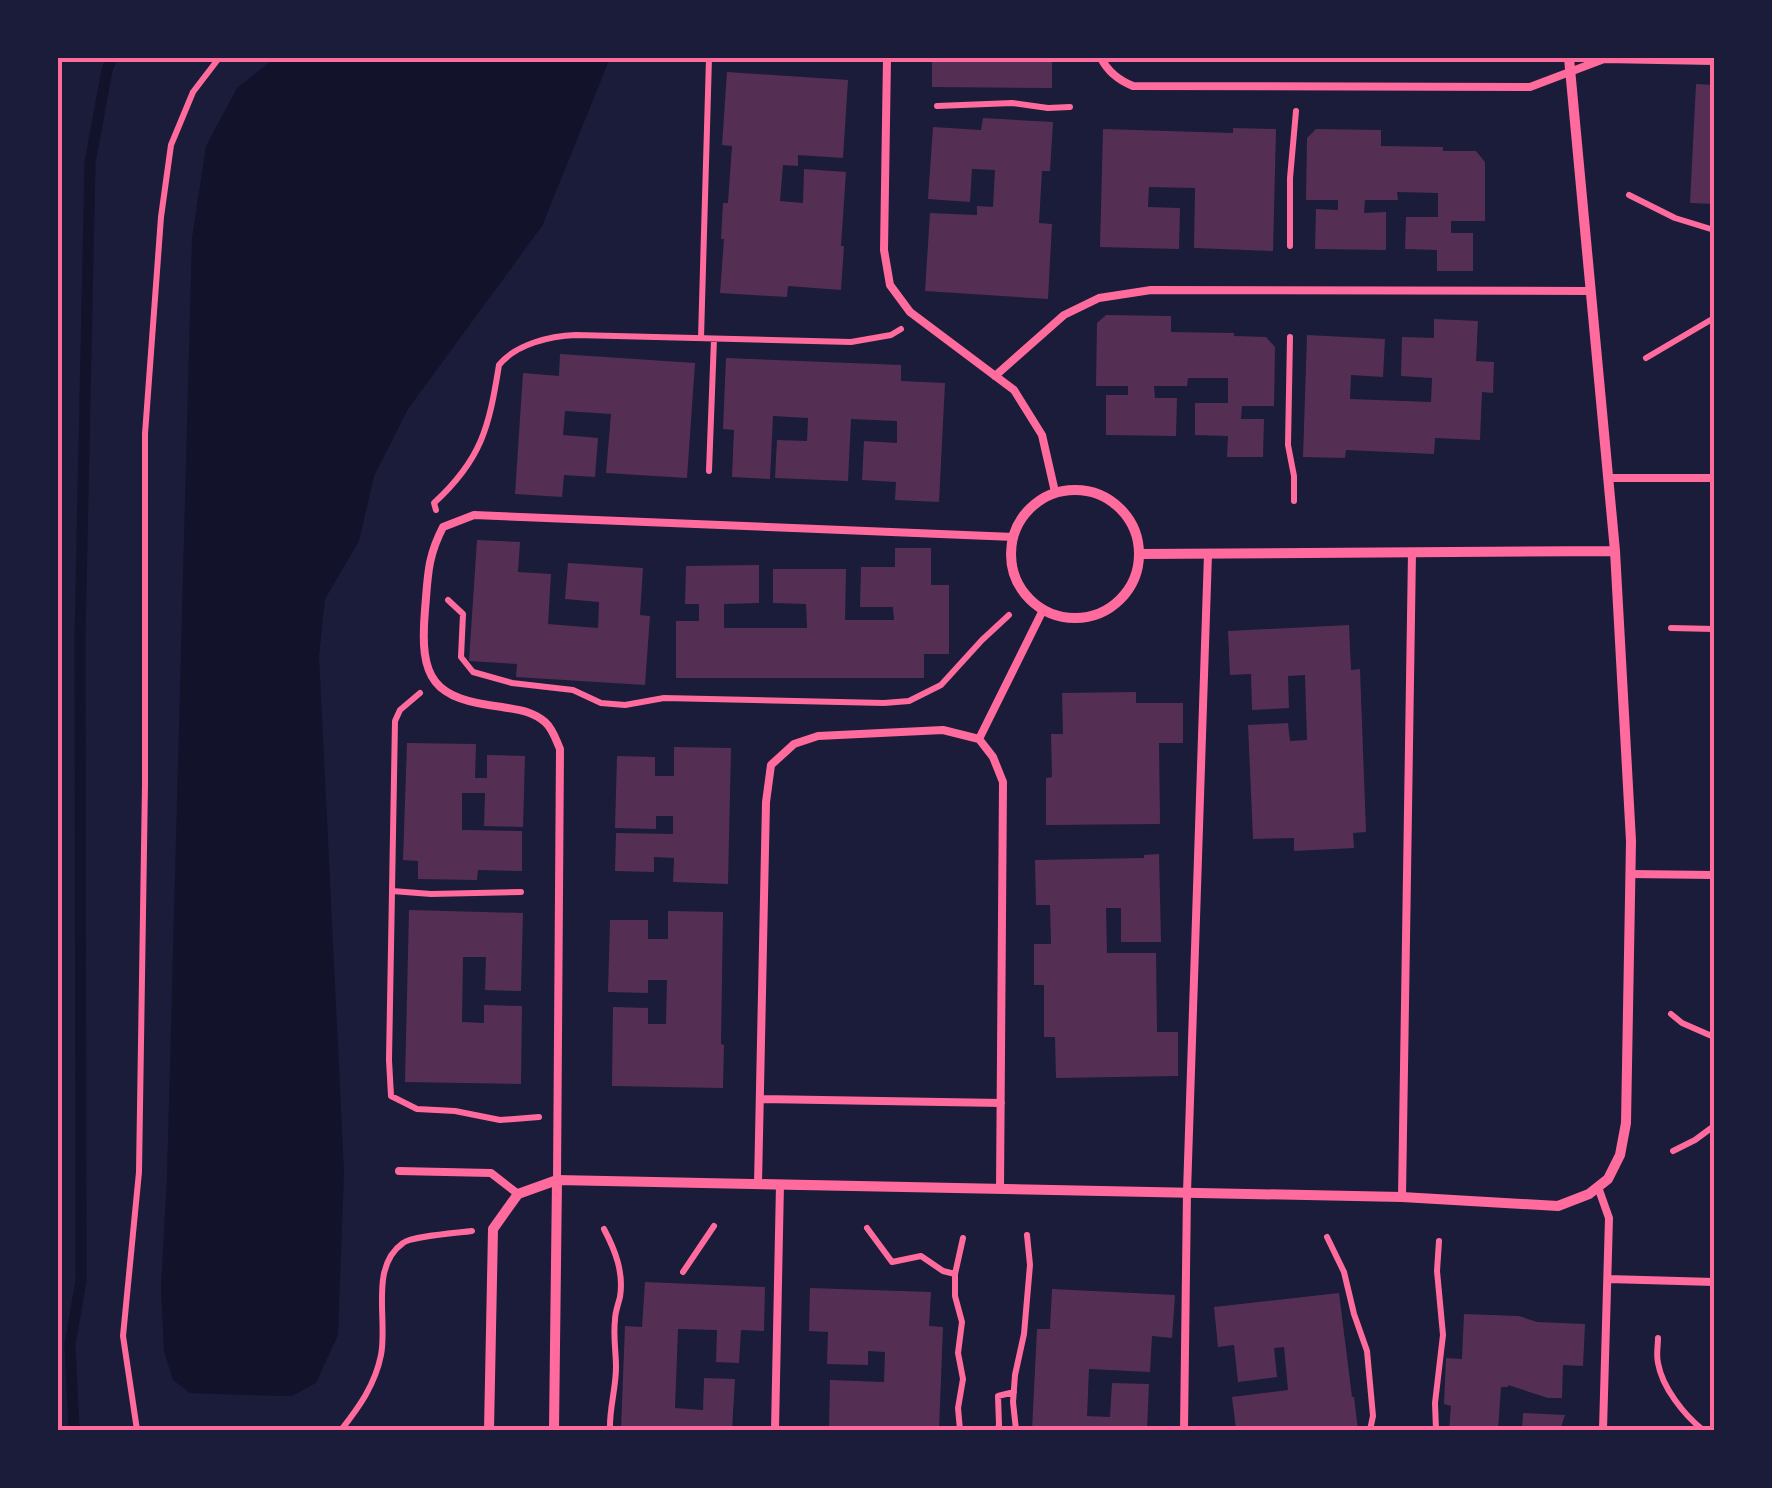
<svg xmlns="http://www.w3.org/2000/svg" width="1772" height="1488" font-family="'DM Sans',sans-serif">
  <rect width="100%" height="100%" fill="#1b1b3a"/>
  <path fill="#12122b" d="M275 58H610L542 226 408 409 374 476 359 541 325 599 319 655 344 1171 338 1335 316 1383 292 1396 245 1395 190 1393 173 1380 164 1351 161 1288 167 1178 192 238 206 146 237 88Z"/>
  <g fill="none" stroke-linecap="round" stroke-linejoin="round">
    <path stroke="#12122b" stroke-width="11" d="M74 1430 70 1344 81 1281 80 636 90 163 107 70 112 58"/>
  </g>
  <path fill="#542f53" d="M932 58H1052V88L932 87Z
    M727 72 848 80 843 158 798 155V166L783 165 780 201 803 203 804 169 846 172 841 246H844L841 290 788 286 787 297 720 293 724 239H721L723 203H728L732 146 722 145Z
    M1696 84 1714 85V204L1690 203Z
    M983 118 1053 122 1050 171H1042L1039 223 1052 224 1048 299 925 291 930 213 977 215V206L993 207 995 170 972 169 970 202 928 199 933 127 981 130Z
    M1233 128 1276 129 1273 251 1194 248 1195 188 1149 187 1148 207 1180 208 1179 249 1100 247 1103 129 1233 133Z
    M1316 129 1381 130V146L1443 147V151H1476L1485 162V221H1451V233H1473V271H1437V250L1405 249 1406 217H1438V193L1397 192 1398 200H1365L1364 213 1386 212V250L1315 249 1316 209 1338 210V200H1306L1307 138Z
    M1106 315 1171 316V332L1234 333V336L1266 337 1275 347 1274 406H1242L1241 419H1264L1263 457H1227L1228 436 1195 435V403H1228V378H1188L1187 386H1154L1155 398H1177L1176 436 1106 435V395H1128V386H1096L1097 323Z
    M1434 319 1478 321 1476 361 1494 362 1493 393 1482 392 1480 440 1435 438 1434 454 1346 450 1345 458 1303 457 1307 335 1385 339 1383 377 1351 375 1350 399 1431 402 1432 378 1401 376 1402 337 1434 338Z
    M560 354 695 363 687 478 606 473 611 414 565 411 563 435 598 438 595 477 564 475 562 497 515 494 523 373 559 376Z
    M726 358 901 365V381L945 383 939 502 895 500 896 482 862 480 864 441 897 443V421L851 419 848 481 775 478 777 440 807 441 808 418 773 416 770 479 732 477 734 430 723 429Z
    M477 540 520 542 518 572 551 574 548 624 598 628 599 602 565 599 568 563 643 568 640 615 650 616 645 685 516 677 517 664 469 661Z
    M895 548H931V585H949V654H924V678H676V621H699V604H685L686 566 759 565V603L724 604V628H807L806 604 773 603V569H846L845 620H894L893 607H860L861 567H895Z
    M1349 625 1351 670 1360 669 1366 832 1353 833 1354 848 1294 851V838L1253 839 1248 725 1288 723 1290 741 1307 740 1305 675 1288 676 1289 708 1252 710 1251 674 1230 675 1228 631Z
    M1136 692V703H1183V743H1159L1160 824 1046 825V778L1052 777 1051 734H1063L1062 693Z
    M407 743 476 744 475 778H487V755L525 756 523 827 484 826 485 793H462V830L522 831V871L478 870 477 880 418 879V861L403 860Z
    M674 747 731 748 728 884 673 882 674 858 654 857V872L615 871 616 833 673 834V816H656V829L615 828 617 756 655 757V776H674Z
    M1159 854 1161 942H1121V908H1106L1107 953H1156L1157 1032H1178V1076L1056 1078 1055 1037H1044V985H1034V944H1051L1050 905H1036L1035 860 1144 858V855Z
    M409 910 523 913 521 991 485 990 486 957H463L462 1022 484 1023V1005L522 1006 521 1084 405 1082Z
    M668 911 723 912 721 1044 724 1045 723 1088 612 1086 613 1007 648 1008V1024H666L667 980H648V993L608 992 610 920H648V939H668Z
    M645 1282 765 1287 764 1331 741 1330 739 1363 716 1362 717 1330 678 1329 675 1408 703 1410 704 1378 735 1379 732 1430H621L625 1326 642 1327Z
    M810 1288 931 1292 929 1326 943 1327 939 1430H829L830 1380 884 1382 885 1352 868 1351V1365L827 1364 828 1332 809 1331Z
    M1052 1289 1175 1295 1172 1338 1152 1336 1150 1372 1089 1369 1087 1416 1110 1417 1112 1383 1149 1384 1147 1430H1032L1037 1329H1050Z
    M1339 1293 1352 1397H1354L1358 1430H1236L1232 1397 1288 1390 1284 1347 1274 1348 1277 1377 1238 1382 1234 1345 1218 1347 1214 1307Z
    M1464 1314 1519 1316 1537 1322 1585 1324 1583 1366 1563 1365 1562 1398H1548L1508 1385V1387H1501L1498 1430H1449L1451 1406 1444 1404 1446 1358 1462 1359Z
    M1523 1413 1565 1415 1560 1430H1522Z"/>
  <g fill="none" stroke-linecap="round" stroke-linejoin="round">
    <path stroke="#ff6b9d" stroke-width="6" d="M772 58 842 59
      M937 106 1012 103 1048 108 1070 107
      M1629 195 1675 218 1714 230
      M1290 246V178L1296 111
      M1290 337 1288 445 1294 476V501
      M701 338 709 58
      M1646 358 1714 318
      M709 471 714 339
      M436 510 434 503C482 459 489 427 499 365 516 344 550 336 576 335L851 342 891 335 901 329
      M448 600 463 614 461 657 473 672 512 683 573 690 601 703 625 705 664 698 884 703 909 701 941 685 982 640 1009 615
      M1671 628 1714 629
      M392 891 395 721 400 710 420 693
      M521 892 431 894 392 891 389 1060 391 1096 417 1109 455 1111 500 1120 539 1117
      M1671 1014 1682 1023 1714 1037
      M1673 1151 1695 1140 1714 1126
      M867 1228 892 1262 921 1256 943 1271 955 1274 963 1238
      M604 1229C615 1250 624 1272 620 1297 618 1305 615 1312 615 1320 613 1336 616 1352 616 1367 616 1389 609 1409 610 1430
      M1327 1237 1344 1272 1354 1314 1367 1351 1373 1416 1370 1430
      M683 1272 714 1226
      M955 1274V1296L962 1322 958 1353 963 1379 958 1408 960 1430
      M1658 1338C1658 1346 1656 1355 1658 1363 1662 1387 1684 1415 1703 1430
      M137 1430 123 1336 139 1172 145 784V434L161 217 171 145 193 92 219 58
      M341 1430C359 1407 375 1385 381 1355 388 1320 369 1267 403 1243 412 1236 458 1233 472 1231
      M997 1430 999 1425 998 1396 1014 1392
      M1016 1430 1013 1402 1015 1375 1024 1334 1030 1265 1027 1235
      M1436 1430 1435 1403 1443 1335 1437 1271 1439 1241"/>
    <path stroke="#ff6b9d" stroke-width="8" d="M887 58 884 250 890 285 910 312 1014 390 1042 435 1055 492
      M1101 58C1108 72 1118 80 1133 86L1530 87 1604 59 1714 61
      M995 376 1064 315 1099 298 1151 290 1590 291
      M1608 478H1714
      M979 739 1043 610
      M1630 874 1714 875
      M760 1099 1001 1103
      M399 1171 491 1173 518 1194
      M557 1180 560 749C556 740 553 729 545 722 532 711 519 710 502 707 433 699 419 680 425 610 428 576 427 558 443 527L474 515 1014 537
      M758 1184 766 802 771 765 794 744 818 736 943 730 979 739 993 757 1003 782 1000 1189
      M1598 1187 1609 1218 1603 1430
      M1402 1197 1412 552
      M1608 1279 1714 1282
      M775 1430 780 1184
      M1184 1430 1187 1192 1208 554"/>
    <path stroke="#ff6b9d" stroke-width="10" d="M1011 554a64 64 0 1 1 128 0a64 64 0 1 1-128 0Z
      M1140 554 1615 551
      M489 1430 493 1229 518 1194 557 1180 1402 1197 1558 1206 1589 1194 1608 1179 1620 1155 1626 1123 1631 841 1615 551 1569 58
      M554 1430 557 1180"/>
  </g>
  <rect width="1772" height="1488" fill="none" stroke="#1b1b3a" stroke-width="120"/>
  <rect x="60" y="60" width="1652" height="1368" fill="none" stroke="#ff6b9d" stroke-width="4"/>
</svg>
